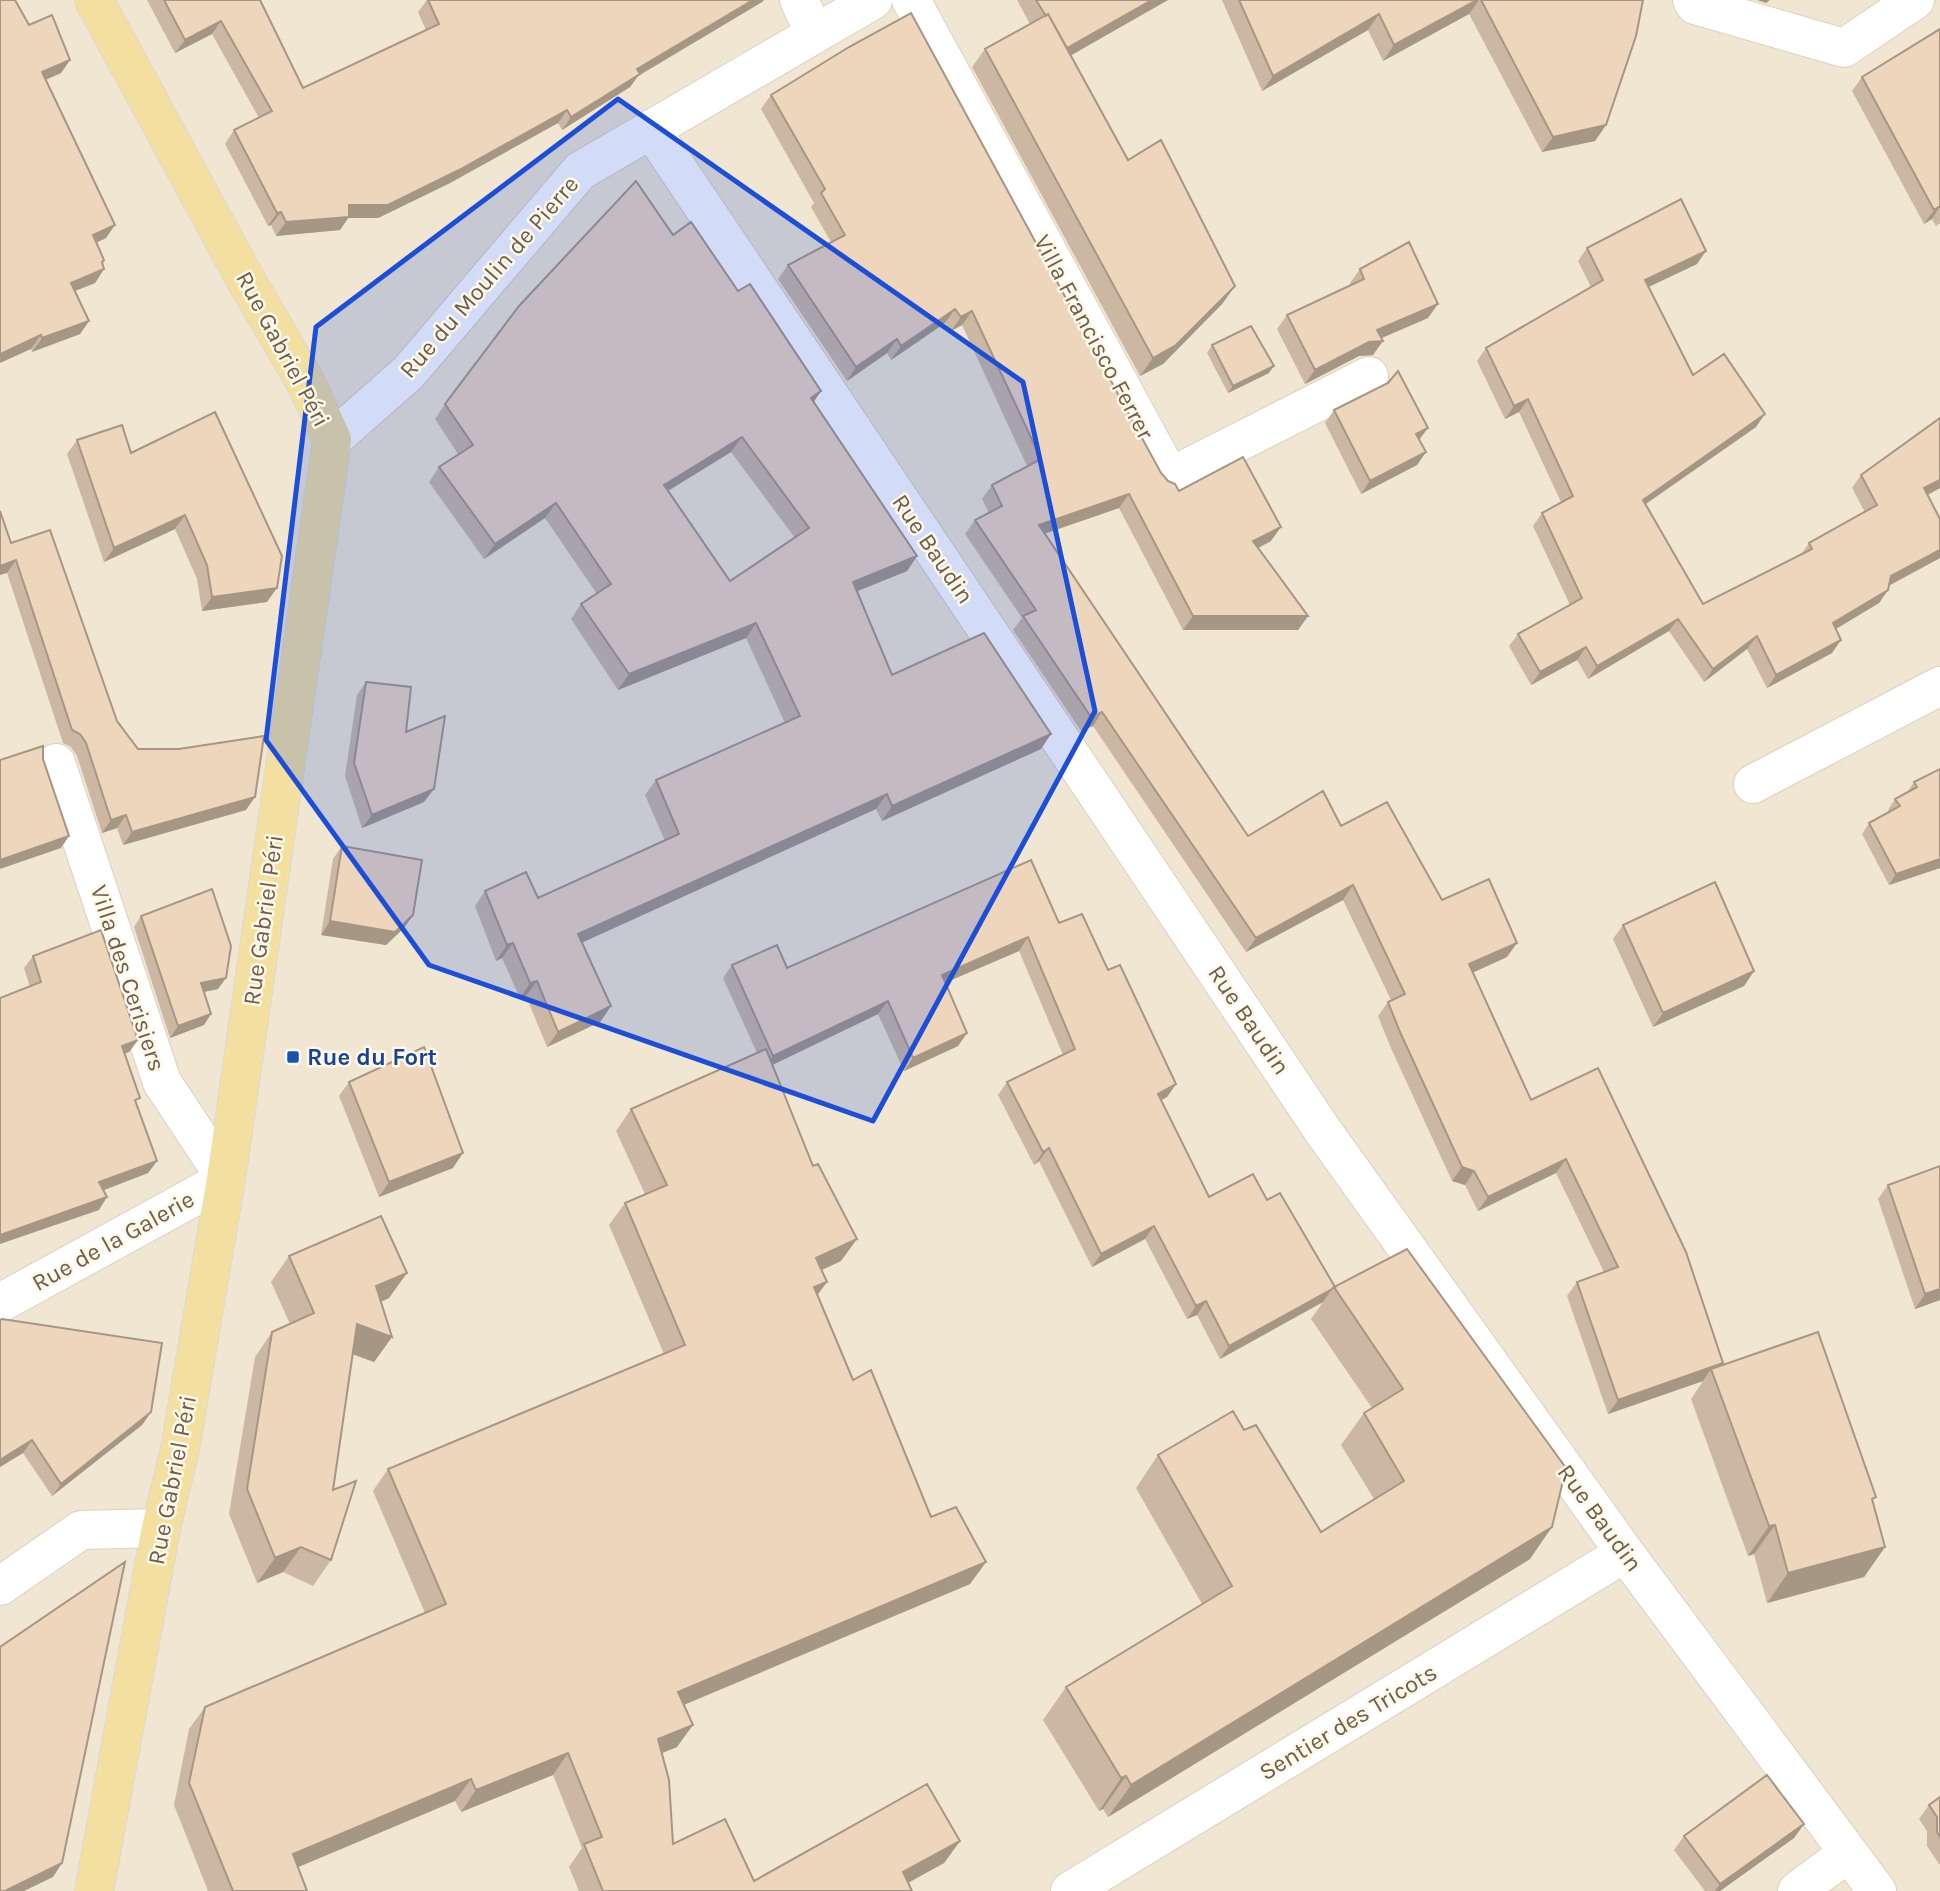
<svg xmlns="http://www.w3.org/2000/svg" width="1940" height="1891" font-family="Karla,sans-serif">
  <rect width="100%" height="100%" fill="#faf4e2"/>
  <path fill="#f1e6d1" d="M0 0H1940V1891H0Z"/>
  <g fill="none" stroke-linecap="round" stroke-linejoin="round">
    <g stroke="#ddd1bf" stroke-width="40">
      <path id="minor" d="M799 0 814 33
        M911 0 1170 477 1369 376
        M1692 0 1695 5 1844 48 1915 0
        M651 129 1323 1131 1625 1553 1877 1891
        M332 440 409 372 580 171 873 0
        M1753 784 1940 686
        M0 1303 226 1179 162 1082 56 763
        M0 1586 81 1530 161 1528
        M1070 1891 1625 1553
        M1797 1891 1848 1853"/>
    </g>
    <g stroke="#dcd8d4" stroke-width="40">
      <path id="major" d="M94 0 243 275 306 383 332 440 226 1179 180 1449 161 1528 94 1891"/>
    </g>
    <use href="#minor" stroke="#fff" stroke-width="38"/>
    <use href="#major" stroke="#f3dfa0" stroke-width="38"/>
  </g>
  <path fill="#ccb8a2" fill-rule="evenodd" d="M147 0H260L303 88 426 30 418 12 427 0H764L762 2 638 76 630 87 562 130 558 123 450 183 378 218H348L340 230 276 236 271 225 268 226 225 144 234 130 259 118 212 34 175 53Z
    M1017 0H1168L1071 55 1128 160 1235 286 1222 304 1163 364 1140 376 972 67 985 49 1030 24Z
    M1222 0H1643L1606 125 1595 141 1542 152 1469 14 1383 61 1368 30 1262 91Z
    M29 25 70 60 61 73 46 80 106 238 96 243 104 269 95 283 75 291 89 321 80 334 32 352 31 349Z
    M1940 29V223L1936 226 1932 219 1924 224 1852 91 1862 77Z
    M771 95 1179 491 1271 541 1258 548 1308 616 1298 630H1183L1119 508 1044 534 1248 836 1341 826 1442 900 1507 957 1473 972 1531 1100 1722 1365 1873 1503 1885 1547 1864 1577 1767 1603 1754 1554 1748 1556 1691 1399 1703 1381 1608 1414 1567 1296 1577 1282 1604 1272 1556 1173 1478 1211 1465 1185 1452 1181 1390 1046 1378 1016 1388 1002 1391 1000 1343 900 1246 952 1093 726 1081 731 1013 630 1022 618 965 534 975 520 989 513 982 499 992 485 1027 466 962 325 951 331 945 323 891 360 887 353 847 381 778 279 788 265 831 242 811 207 814 203 761 109Z
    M673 235 813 402 917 556 907 571 857 591 892 675 1041 749 882 821 876 809 582 942 611 1006 600 1022 547 1047 526 996 520 998 502 958 496 961 475 906 485 891 538 898 665 841 645 795 656 780 785 723 746 638 618 690 571 619 581 604 597 594 545 518 484 559 429 482 439 467 458 454 435 419 445 404ZM731 452 795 538 730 581 668 491Z
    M1587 248 1697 264 1648 287 1693 375 1756 427 1646 504 1703 604 1800 556 1809 543 1865 512 1852 488 1861 475 1940 488 1928 495 1940 558 1889 586 1888 590 1879 603 1836 629 1832 653 1767 688 1747 649 1704 682 1669 631 1588 679 1577 660 1531 685 1509 646 1518 634 1570 605 1533 526 1542 513 1561 502 1519 412 1505 419 1477 361 1486 348 1591 287 1578 261Z
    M1360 269 1428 318 1382 338 1373 355 1359 356 1305 384 1277 329 1287 315 1351 285 1350 283Z
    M1212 345 1269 373 1228 393 1207 353Z
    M1334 410 1419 440 1426 452 1417 465 1361 494 1325 423Z
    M77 440 131 453 267 602 202 611 197 579 175 529 104 562 67 454Z
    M11 543 117 721 138 749 246 810 123 845 117 828 102 833 77 756 71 747 63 743 7 573Z
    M366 682 406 732 424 802 362 828 345 776 357 695Z
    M1940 769V868L1889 885 1862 834 1869 823 1889 812 1888 810 1895 799 1907 793 1914 782Z
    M342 846 413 915 404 928 386 945 321 935 333 859Z
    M141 916 218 989 204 992 211 1014 204 1025 170 1038 134 927Z
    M1059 923 1108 970 1176 1084 1167 1097 1161 1100 1209 1197 1267 1200 1334 1286 1530 1559 1108 1817 1103 1809 1099 1811 1043 1720 1066 1687 1202 1604 1136 1488 1158 1455 1244 1430 1321 1532 1374 1499 1341 1445 1364 1413 1372 1408 1311 1319 1323 1302 1220 1359 1197 1315 1187 1319 1145 1239 1092 1267 1039 1161 1034 1165 998 1095 1007 1082 1063 1055 1019 951 945 982 967 1033 958 1046 904 1071 878 1014 772 1065 841 1261 822 1270 817 1295 853 1380 931 1517 986 1562 970 1584 684 1705 677 1747 662 1753 673 1844 754 1881 960 1841 944 1863 908 1883 912 1891H579L569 1867 582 1848 553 1775 461 1812 455 1801 298 1867 308 1891H208L174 1805 189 1729 205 1707 425 1613 373 1491 388 1469 664 1354 609 1225 625 1203 645 1194 616 1131 631 1109 757 1053 723 978 732 965 787 968Z
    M1623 925 1754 971 1744 986 1653 1027 1613 939Z
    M33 956 138 1040 129 1052 125 1054 136 1103 157 1161 148 1173 104 1190 99 1210 24 968Z
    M349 1082 453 1168 379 1197 339 1096Z
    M1940 1166V1300L1915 1309 1878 1199 1888 1185Z
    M289 1256 389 1298 381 1302 392 1337 374 1362 352 1354 333 1490 331 1560 313 1586 283 1572 257 1583 229 1514 255 1357 272 1332 290 1324 271 1282Z
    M0 1320 151 1412 142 1425 52 1496 23 1453 0 1467Z
    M1940 1797V1864H1939L1927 1846V1831L1919 1819 1929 1805Z
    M1804 1824 1794 1838 1720 1891H1705L1674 1850 1684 1836Z"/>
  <path fill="#a69684" d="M753 0H764L762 2 638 76 630 87 562 130 571 117 637 69Z
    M1152 0H1168L1054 65 1065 49Z
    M1477 0H1479L1469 14 1383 61 1394 45Z
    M1757 0H1770L1766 3Z
    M1379 14 1368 30 1262 91 1273 76Z
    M221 21 212 34 175 53 185 40Z
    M70 60 61 73 33 85 42 72Z
    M567 110 558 123 450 183 378 218H348L340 230 276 236 286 222 349 205Z
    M1606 125 1595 141 1542 152 1553 137Z
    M1940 206 1932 219 1924 224 1934 210Z
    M281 212 271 225 268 226 277 213Z
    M115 225 106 238 84 248 93 235Z
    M1706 251 1697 264 1636 293 1645 280Z
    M104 269 95 283 62 296 71 283Z
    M1235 286 1222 304 1163 364 1140 376 1153 358Z
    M1438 304 1428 318 1372 342 1383 341 1373 355 1359 356 1305 384 1315 370 1377 330Z
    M955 309 945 323 891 360 901 346Z
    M972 311 962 325 951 331 961 317Z
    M89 321 80 334 32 352 42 338Z
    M41 335 31 349 0 363V354Z
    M897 339 887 353 847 381 856 367Z
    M1274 366 1269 373 1228 393 1233 386Z
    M821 391 811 406V398Z
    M1528 399 1519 412 1505 419 1514 406Z
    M1765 414 1756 427 1634 512 1643 500Z
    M1428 428 1419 440 1416 434Z
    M742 437 731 452 653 500 664 485Z
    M1426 452 1417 465 1361 494 1370 481Z
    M1940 480V488L1915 501 1924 488Z
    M1129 494 1119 508 1029 539 1039 525Z
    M556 503 545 518 484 559 495 544Z
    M185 515 175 529 104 562 114 548Z
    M1281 527 1271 541 1243 556 1253 541Z
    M1940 550V558L1882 589 1891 576Z
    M917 556 907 571 843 597 853 582Z
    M16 560 7 573 0 575V566Z
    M277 588 267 602 202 611 212 597Z
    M1888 590 1879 603 1824 636 1833 623Z
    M1193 616H1308L1298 630H1183Z
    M1678 619 1669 631 1588 679 1597 666Z
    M756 623 746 638 618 690 629 674Z
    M1757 636 1747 649 1704 682 1713 669Z
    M1841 640 1832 653 1767 688 1776 675Z
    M1586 647 1577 660 1531 685 1540 672Z
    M1102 712 1093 726 1081 731 1091 717Z
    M1051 734 1041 749 882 821 892 806Z
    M434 789 424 802 362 828 372 815Z
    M887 794 876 809 568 949 578 934Z
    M255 797 246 810 123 845 132 832Z
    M126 815 117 828 102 833 111 820Z
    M69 836 61 848 0 869V860Z
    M1940 859V868L1889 885 1896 874Z
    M1353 885 1343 900 1246 952 1256 938Z
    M413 915 404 928 386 945 321 935 330 921Z
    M1028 937 1019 951 933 988 942 975Z
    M513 943 502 958 496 961 507 945Z
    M1517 943 1507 957 1459 979 1469 964Z
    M1754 971 1744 986 1653 1027 1663 1013Z
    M226 978 218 989 193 994 201 983Z
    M537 981 526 996 520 998 530 983Z
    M888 1001 878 1014 764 1069 773 1056Z
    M611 1006 600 1022 547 1047 558 1032Z
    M211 1014 204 1025 170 1038 178 1026Z
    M967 1033 958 1046 904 1071 913 1058Z
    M138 1040 129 1052 113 1058 122 1046Z
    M1176 1084 1167 1097 1149 1107 1158 1094Z
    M1049 1148 1039 1161 1034 1165 1043 1152Z
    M463 1153 453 1168 379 1197 389 1182Z
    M1566 1159 1556 1173 1478 1211 1488 1197Z
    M157 1161 148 1173 91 1195 99 1182Z
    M1462 1167 1474 1171 1465 1185 1452 1181Z
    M107 1197 99 1210 0 1244V1235Z
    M1154 1226 1145 1239 1092 1267 1101 1254Z
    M857 1239 841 1261 800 1280 816 1258Z
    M407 1273 389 1298 358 1312 376 1286Z
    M827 1282 811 1304 814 1287Z
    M1332 1289 1323 1302 1220 1359 1229 1346Z
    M1940 1289V1300L1915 1309 1925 1294Z
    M1206 1301 1197 1315 1187 1319 1196 1306Z
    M357 1324 392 1337 374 1362 339 1349Z
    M1723 1363 1714 1376 1711 1369 1703 1381 1608 1414 1618 1400Z
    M151 1412 142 1425 52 1496 61 1484Z
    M32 1440 23 1453 0 1467V1460Z
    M1775 1525 1754 1554 1748 1556 1769 1526Z
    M1552 1527 1530 1559 1108 1817 1131 1785Z
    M301 1547 283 1572 257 1583 275 1558Z
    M1885 1547 1864 1577 1767 1603 1788 1573Z
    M986 1562 970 1584 662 1714 678 1692Z
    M693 1725 677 1747 642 1761 658 1739Z
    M568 1753 553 1775 461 1812 476 1790Z
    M1126 1776 1103 1809 1099 1811 1121 1778Z
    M471 1779 455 1801 277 1876 293 1854Z
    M1804 1824 1794 1838 1720 1891H1715L1720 1884Z
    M960 1841 944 1863 893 1891 903 1872Z
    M62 1863 53 1877 24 1891H5Z"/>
  <path fill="#edd6bc" stroke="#a69684" stroke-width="2" fill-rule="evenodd" d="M0 0H15L29 25 52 15 70 60 42 72 115 225 93 235 104 260 102 262 104 269 71 283 89 321 42 338 41 335 0 354Z
    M164 0H260L303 88 439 24 428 0H753L637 69 640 74 571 117 567 110 459 170 388 205H349V217L286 222 281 212 277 213 234 130 272 111 221 21 185 40Z
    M1036 0H1152L1067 48 1048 14 1046 16Z
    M1239 0H1477L1394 45 1379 14 1273 76Z
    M1481 0H1643L1636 36 1606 125 1553 137Z
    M911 13 1161 473 1168 481 1175 484 1179 491 1243 457 1281 527 1253 541 1308 616H1193L1129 494 1039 525 1248 836 1323 791 1341 826 1387 802 1442 900 1489 879 1517 943 1469 964 1531 1100 1598 1068 1686 1252 1723 1363 1618 1400 1577 1282 1618 1267 1566 1159 1488 1197 1474 1171 1462 1167 1400 1032 1388 1002 1405 994 1353 885 1256 938 1102 712 1091 717 1023 616 1036 610 975 520 1002 506 992 485 1041 459 972 311 961 317 955 309 901 346 897 339 856 367 788 265 845 235 821 193 825 189 771 95 849 47Z
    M1048 14 1128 160 1161 140 1235 286 1176 345 1153 358 985 49Z
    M1940 29V206L1934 210 1862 77Z
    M636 181 673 235 691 222 738 291 750 284 821 391 811 398 917 556 853 582 892 675 984 633 1051 734 892 806 887 794 578 934 611 1006 558 1032 537 981 530 983 513 943 507 945 485 891 526 872 538 898 679 834 656 780 800 716 756 623 629 674 581 604 611 584 556 503 495 544 439 467 473 445 445 404 519 306ZM742 437 809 528 730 581 664 485Z
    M1681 199 1706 251 1645 280 1693 375 1724 354 1765 414 1643 500 1703 604 1812 549 1809 543 1877 505 1861 475 1940 418V480L1924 488 1940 519V550L1891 576 1888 590 1833 623 1841 640 1776 675 1757 636 1713 669 1678 619 1597 666 1586 647 1540 672 1518 634 1582 598 1542 513 1573 496 1528 399 1514 406 1486 348 1603 280 1587 248Z
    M1409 242 1438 304 1377 330 1383 341 1369 342 1315 370 1287 315 1364 279 1360 269Z
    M1251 326 1274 366 1233 386 1212 345Z
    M1398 371 1428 428 1416 434 1426 452 1370 481 1334 410 1388 383Z
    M215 412 282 556 277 588 212 597 207 565 185 515 114 548 77 440 122 425 131 453Z
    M0 511 11 543 50 530 117 721 138 749H179L264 736 255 797 132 832 126 815 111 820 86 743 80 734 72 730 16 560 0 566Z
    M366 682 411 687 406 732 445 716 434 789 372 815 354 763Z
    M43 746V759L69 836 0 860V760Z
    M1940 769V859L1896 874 1869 823 1900 806 1895 799 1917 787 1914 782Z
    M342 846 422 860 413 915 395 932 330 921Z
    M1031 860 1059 923 1082 914 1108 970 1120 965 1176 1084 1158 1094 1209 1197 1253 1174 1267 1200 1280 1193 1335 1287H1334L1332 1289 1229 1346 1206 1301 1196 1306 1154 1226 1101 1254 1049 1148 1043 1152 1007 1082 1075 1049 1028 937 942 975 967 1033 913 1058 888 1001 773 1056 732 965 777 945 787 968Z
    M1715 882 1754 971 1663 1013 1623 925Z
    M212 889 231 946 226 978 201 983 211 1014 178 1026 141 916Z
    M101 930 138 1040 122 1046 140 1098 135 1100 157 1161 99 1182 107 1197 0 1235V998L41 982 33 956Z
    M424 1047 463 1153 389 1182 349 1082Z
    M766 1049 813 1166 818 1164 857 1239 816 1258 827 1282 814 1287 853 1380 871 1370 931 1517 956 1507 986 1562 678 1692 693 1725 658 1739 669 1780 673 1844 725 1819 754 1881 927 1784 960 1841 903 1872 912 1891H603L584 1844 602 1837 568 1753 476 1790 471 1779 293 1854 307 1891H233L189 1783 205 1707 446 1604 388 1469 685 1345 625 1203 667 1185 631 1109Z
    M1940 1166V1289L1925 1294 1888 1185Z
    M381 1216 407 1273 376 1286 392 1337 357 1324 333 1490 356 1481 331 1560 301 1547 275 1558 247 1489 272 1332 314 1313 289 1256Z
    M1407 1249 1566 1468 1552 1527 1131 1785 1126 1776 1121 1778 1066 1687 1232 1586 1158 1455 1233 1411 1244 1430 1256 1425 1321 1532 1404 1481 1364 1413 1403 1389 1334 1287Z
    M2 1319 162 1343 151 1412 61 1484 32 1440 0 1460V1320Z
    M1818 1332 1876 1497 1872 1499 1885 1547 1788 1573 1775 1525 1769 1526 1711 1369Z
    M125 1562 62 1863 5 1891H0V1647Z
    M1767 1775 1804 1824 1720 1884 1684 1836Z
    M1940 1797V1837L1937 1832V1817L1929 1805Z"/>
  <path fill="#1d4ed8" fill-opacity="0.2" stroke="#1d4ed8" stroke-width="5" stroke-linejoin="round" d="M618 99 1023 382 1095 711 873 1121 429 965 266 740 316 327Z"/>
  <rect fill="#1a4fb4" stroke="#fdf8e8" stroke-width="2.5" x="286" y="1050" width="14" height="14" rx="3.5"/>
  <g text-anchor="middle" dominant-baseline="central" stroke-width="5" stroke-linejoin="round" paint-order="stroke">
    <g font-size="24" fill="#6f5d4b" stroke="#fdf8e8">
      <text transform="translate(489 277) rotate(-49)">Rue du Moulin de Pierre</text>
      <text transform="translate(1094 337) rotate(62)">Villa Francisco Ferrer</text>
      <text transform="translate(283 349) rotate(62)">Rue Gabriel Péri</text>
      <text transform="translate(933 549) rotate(56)">Rue Baudin</text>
      <text transform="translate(263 920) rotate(-82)">Rue Gabriel Péri</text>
      <text transform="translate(128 978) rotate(72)">Villa des Cerisiers</text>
      <text transform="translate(1249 1020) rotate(56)">Rue Baudin</text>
      <text transform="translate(113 1241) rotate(-29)">Rue de la Galerie</text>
      <text transform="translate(172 1480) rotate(-79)">Rue Gabriel Péri</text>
      <text transform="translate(1600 1518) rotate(54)">Rue Baudin</text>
      <text transform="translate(1348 1722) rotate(-31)">Sentier des Tricots</text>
    </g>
    <g font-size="24" font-weight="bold" fill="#164399" stroke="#fdf8e8" text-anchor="start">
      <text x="307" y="1057">Rue du Fort</text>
    </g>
  </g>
</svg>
